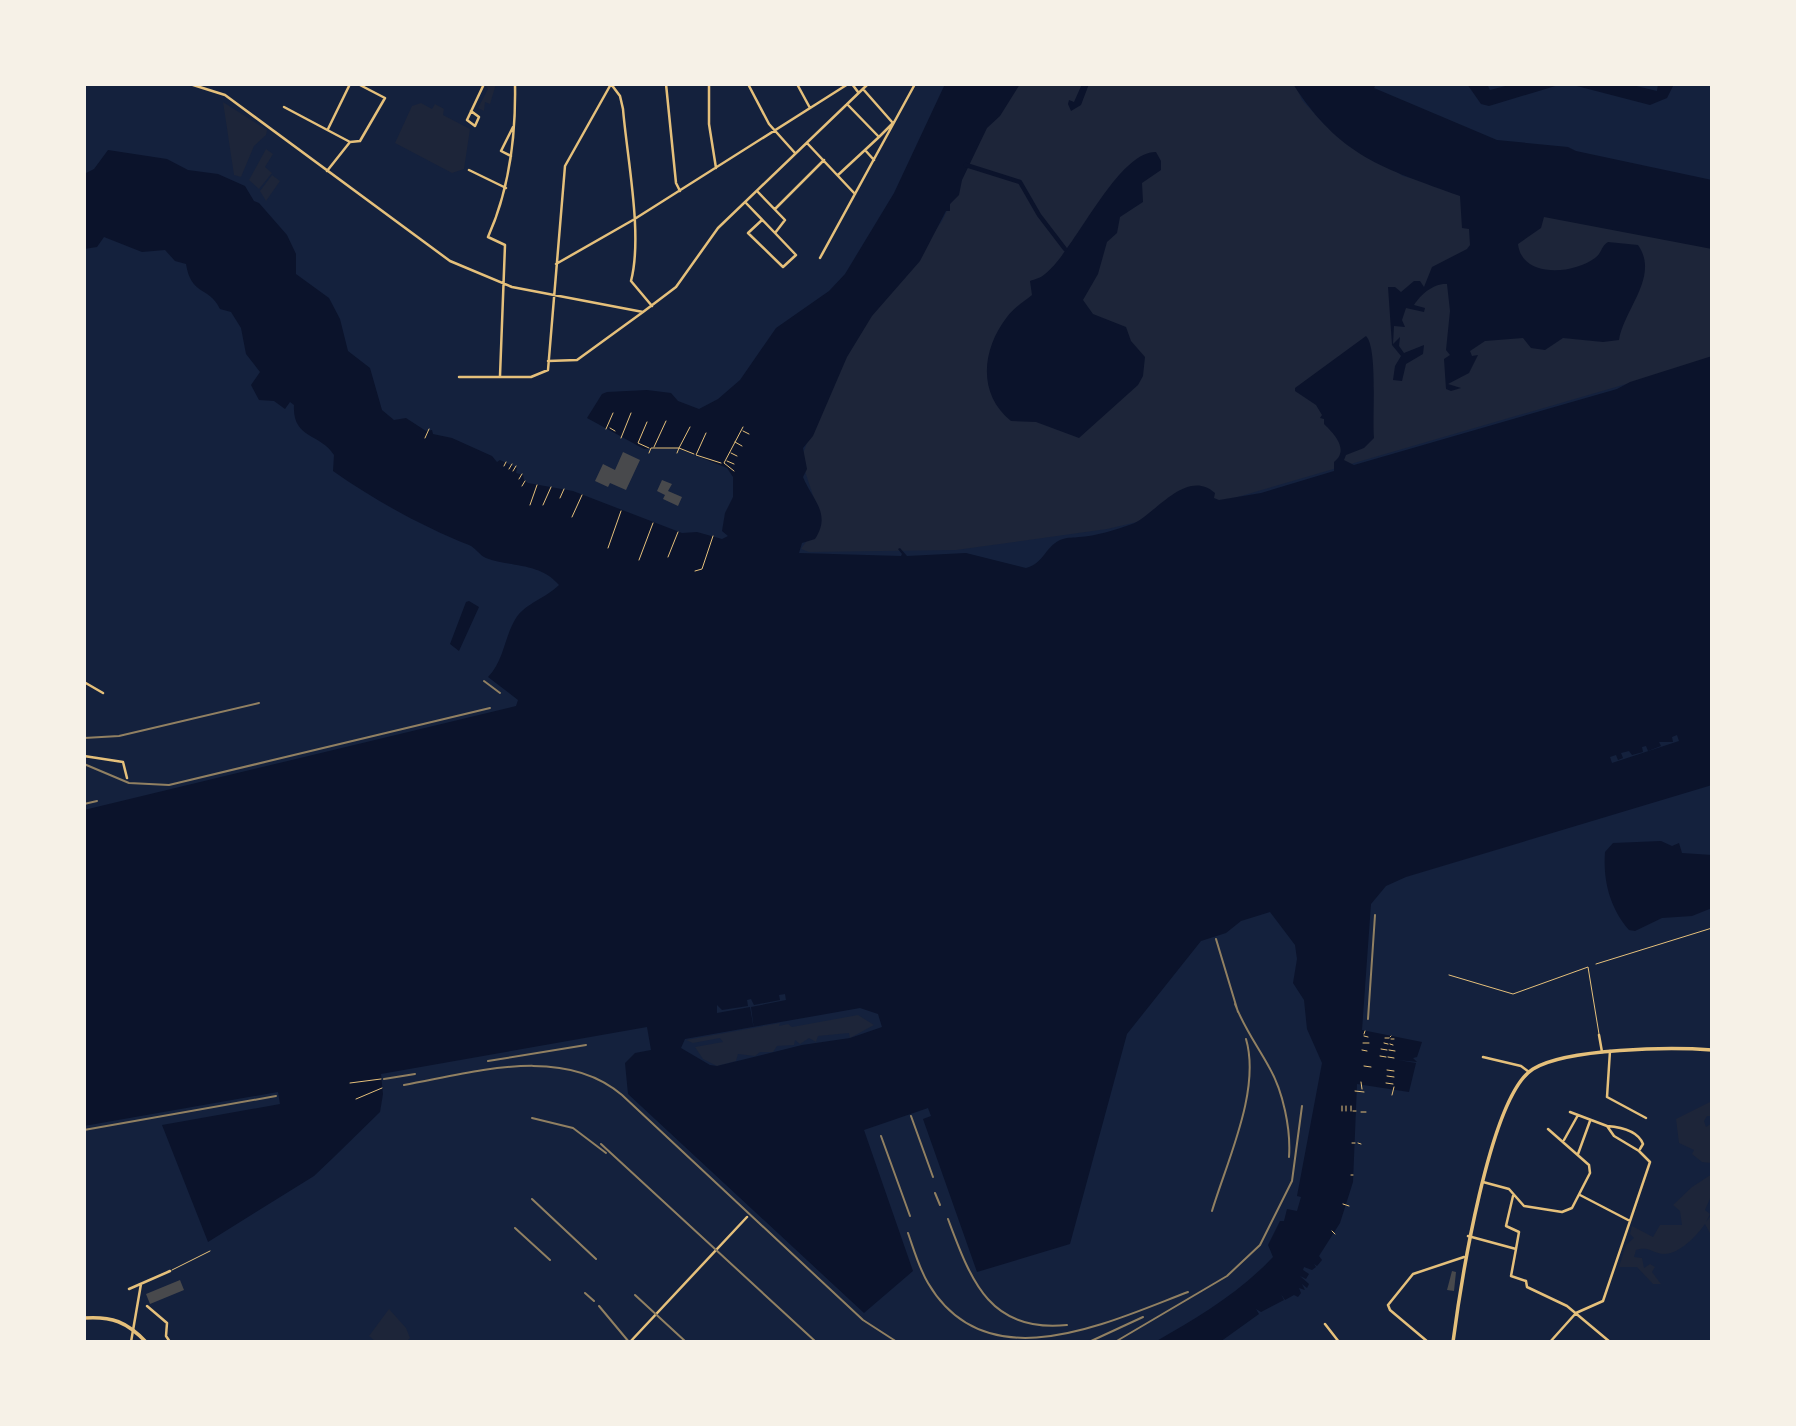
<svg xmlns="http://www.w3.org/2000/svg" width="1796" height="1426" font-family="Barlow,sans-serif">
  <rect width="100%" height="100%" fill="#14213d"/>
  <path fill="#1d2539" d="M496 84 490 104 485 102 484 111 478 108 488 89 485 85Z
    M1018 84H1295L1302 100 1324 124 1403 176 1457 190 1712 245V359L1210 505 1107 529 956 550 809 552 801 549 821 520 801 459 834 370 858 331 942 221 991 118Z
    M223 102 267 130 266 135 254 146 241 177 234 175Z
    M421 103 432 109 435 104 444 109 443 115 470 129 464 169 452 173 395 143 412 106Z
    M266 149 273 154 265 167 272 173 259 189 249 180Z
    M272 175 280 181 266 201 260 191Z
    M858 1015 874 1025 850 1038 849 1033 818 1036 816 1042 809 1038 800 1044 795 1040 794 1045 777 1046 773 1052H760L755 1056 738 1054 736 1061 717 1066 703 1059 695 1047 723 1042 720 1038 693 1043 686 1040 780 1023 779 1026 788 1024 792 1027Z
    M1712 1101V1116H1707L1704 1121 1706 1127 1712 1123 1711 1163 1702 1162 1692 1154 1694 1150 1679 1143 1676 1119Z
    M1712 1174V1194L1705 1210 1710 1214 1706 1222 1712 1214V1237L1705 1224C1696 1237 1675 1259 1658 1253 1649 1250 1646 1247 1636 1250L1634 1257 1642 1258 1644 1268 1650 1264 1655 1267 1652 1272 1661 1284H1653L1637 1267H1619L1626 1245 1634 1238 1630 1234 1632 1226 1653 1237 1660 1225H1682L1680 1211 1673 1205 1692 1187Z
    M389 1309 406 1328 410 1338 406 1342H376L369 1336Z"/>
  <path fill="#0b132b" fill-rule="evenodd" d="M945 84H1020L1000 116 987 128 962 180 959 195 950 204V211H946L920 261 872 316 847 357 813 436 803 448 807 469 803 477C812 500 832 513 815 539L802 543 799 553 901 556 902 554 898 549 900 548 907 556 966 553 1026 568C1044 564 1046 544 1063 539 1068 537 1074 538 1079 537 1096 536 1115 530 1132 524 1154 516 1186 467 1215 493L1214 498 1219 500 1261 493 1334 471V462C1351 449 1331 431 1324 424V419L1320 418 1322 415 1316 405 1295 391V388L1366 336C1378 348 1372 417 1374 438L1364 448 1346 455 1344 460 1354 465 1617 389 1630 382 1712 356V785L1406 877 1386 886 1371 904 1362 1030 1422 1042 1417 1057 1413 1058 1417 1062 1398 1060 1416 1063 1409 1092 1357 1084 1353 1182 1340 1223 1319 1256 1322 1260 1317 1266 1314 1264 1316 1267 1312 1270 1304 1267 1303 1270 1309 1274 1306 1279 1300 1276 1309 1284 1307 1288 1302 1284 1305 1290 1299 1288 1301 1293 1298 1297 1294 1295 1285 1300 1281 1294 1284 1300 1261 1312 1256 1309 1259 1314 1220 1342H1155C1198 1317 1238 1294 1273 1257L1268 1245 1280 1221H1284L1287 1209 1297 1211 1301 1197 1297 1196 1322 1063 1307 1029 1304 1000 1293 983 1297 959 1295 945 1270 912 1241 921 1226 933 1201 941 1127 1034 1070 1244 977 1272 923 1119 931 1116 928 1108 864 1130 913 1271 864 1313 628 1094 625 1063 635 1053 651 1050 647 1027 381 1074 383 1094 380 1112 334 1157 314 1176 208 1242 162 1125 280 1104 278 1092 84 1126V810L516 706 518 700 488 677C504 661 504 637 516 618 526 603 546 598 559 585 540 562 509 567 486 558 479 555 476 548 469 545 423 527 374 500 333 471L334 455C320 433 292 439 294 405L290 402 285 409 274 401 259 400 251 385 260 372 246 354 241 328 231 312 220 309C209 286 191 296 186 264L175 261 165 250 142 252 104 237 97 247 84 249V174L94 169 108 150 167 159 188 170 218 174 245 186 254 201 259 203 287 235 296 254V274L329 298 340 319 348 351 370 368 382 410 394 420 406 418 426 431 432 430 433 434 452 438 492 456 497 462 500 460 517 468 516 473 523 475 524 480 528 483 573 491 682 533 697 532 722 539 728 536 722 531 725 513 733 497V477L727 468 677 448 644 449 587 418 602 394 607 392 647 390 671 393 678 401 699 409 718 399 740 380 776 328 829 291 845 274 894 193ZM860 1008 878 1014 882 1027 850 1038 802 1045 717 1066 710 1065 681 1048 685 1039Z
    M1082 84H1089L1081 105 1071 111 1068 104 1069 100 1074 102Z
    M1293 84H1376L1374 88 1497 140 1568 147 1576 151 1712 180V249L1544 217 1541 228 1518 244C1522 279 1574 274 1595 258 1602 253 1601 246 1608 242L1638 245C1660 276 1624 309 1619 340L1603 342 1563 338 1545 350 1531 348 1523 338 1485 341 1470 351 1472 356 1478 355 1469 373 1448 384 1461 388 1451 391 1446 389 1444 359 1450 355 1446 350 1450 311 1447 284C1434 283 1421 294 1414 305L1425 308 1424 312 1406 308 1402 320 1405 327 1394 326 1393 344 1400 337 1399 346 1404 353 1424 345 1423 354 1406 364 1402 381 1393 380 1395 366 1401 356 1392 345 1388 287H1395L1401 292 1414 281H1420L1424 287 1432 267 1467 249 1470 245 1469 229 1462 228 1460 196C1383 168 1340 157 1293 84Z
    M1467 84H1487L1490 90 1513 84H1562L1489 106 1481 104Z
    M1569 84H1628L1657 91 1658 84H1674L1667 98 1650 105Z
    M1156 152 1161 161V170L1142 183 1143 202 1120 217 1117 233 1107 242 1098 274 1083 300 1093 314 1126 327 1131 341 1145 357 1143 376 1138 385 1079 438 1036 422 1011 421C977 394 982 349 1007 317 1014 308 1023 302 1032 295L1030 281C1035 279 1041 278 1045 274 1074 252 1117 151 1156 152Z
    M469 601 479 607 459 651 450 644 466 602Z
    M1661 841 1672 846 1679 843 1682 853 1712 855V908L1692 916 1662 918 1635 931 1629 930C1609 907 1603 879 1605 852L1613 843Z"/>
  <path fill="#14213d" d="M1677 735 1679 741 1612 763 1610 757 1616 755 1618 760 1623 758 1621 753 1629 751 1632 755 1643 752 1642 747 1646 746 1648 751 1661 746 1659 742H1673L1672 737Z
    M785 994 786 1000 751 1007 754 1030 750 1007 717 1013V1005L722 1010 748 1006 747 1000 751 999 754 1005 780 1000 779 995Z"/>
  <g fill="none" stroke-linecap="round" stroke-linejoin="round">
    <path stroke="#0b132b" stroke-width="4.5" d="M966 165 1020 182 1039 215 1065 249"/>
  </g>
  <path fill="#48494c" d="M623 452 640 460 626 490 610 483 608 487 595 481 603 464 615 470Z
    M662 480 672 484 668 491 682 497 678 506 663 499 665 495 657 491Z
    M1452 1271 1456 1272 1454 1291 1447 1290Z
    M180 1280 184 1290 150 1304 146 1294Z"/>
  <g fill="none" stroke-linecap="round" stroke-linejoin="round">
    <path stroke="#e5c07b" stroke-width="1" d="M647 422 638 443 649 448
      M690 427 679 448 694 454
      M610 428 615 431
      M606 429 613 413
      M743 431 749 434
      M706 433 696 455 721 463
      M425 438 429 429
      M621 438 631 413
      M735 442 742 446
      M654 447 666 421
      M649 453 651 448H679L677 453
      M731 453 737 456
      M727 461 734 464
      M504 466 506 462
      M509 469 512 464
      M513 471 516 466
      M734 471 724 463 743 427
      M519 479 522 474
      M522 486 525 481
      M560 498 564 489
      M530 505 537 485
      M543 505 551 487
      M572 517 582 495
      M608 548 621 511
      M668 557 678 532
      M639 560 653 523
      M695 571 702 569 713 536
      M1364 1034 1365 1031
      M1364 1036 1368 1037
      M1390 1037 1391 1036
      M1385 1038H1389
      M1391 1039H1394
      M1363 1043H1369
      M1384 1043 1388 1044
      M1390 1044 1393 1045
      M1381 1049 1387 1050
      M1362 1050 1367 1051
      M1389 1050 1395 1051
      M1380 1056 1386 1057
      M1388 1057 1394 1058
      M1364 1066 1371 1067
      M1387 1070 1394 1071
      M1387 1076 1394 1077
      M1361 1082 1362 1089
      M350 1083 381 1079
      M1386 1083 1393 1084
      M1355 1091 1364 1092
      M1392 1095 1394 1087
      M356 1099 382 1088
      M1342 1106V1111
      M1346 1106V1111
      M1351 1106V1111
      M1353 1111H1356
      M1361 1112H1366
      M1352 1143H1355
      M1358 1143 1361 1144
      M1351 1175H1353
      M1343 1204 1349 1206
      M1332 1231 1335 1234"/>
    <path stroke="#e5c07b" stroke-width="1" d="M1596 964 1712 928
      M1449 975 1513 994 1588 967 1599 1034
      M172 1270 210 1251"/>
    <path stroke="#e5c07b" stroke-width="2.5" d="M190 84 225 95 450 261 512 287 643 312 676 287 718 228 868 84
      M611 84 620 96 623 109C627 158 643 235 631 281L652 306
      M666 84 676 183 680 191
      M709 84V124L716 168
      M748 84 769 124 795 153
      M797 84 810 108
      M852 84 858 92
      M863 89 892 122
      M847 104 879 137 894 122
      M284 107 350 142 327 171
      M471 111 479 117 475 126 467 120 484 84
      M328 129 350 84
      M350 142 360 141 385 98 358 84
      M807 143 855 194
      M865 150 874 160
      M511 156 501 151 513 127
      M469 170 506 188
      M838 175 879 137
      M757 191 785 220 775 233 796 255 783 267 748 233 762 220
      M746 203 775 233
      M775 209 824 160
      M820 258 915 84
      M556 264 633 220 848 84
      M548 361 577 360 643 312
      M500 376 505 245 488 237C510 188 516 137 515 84
      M459 377H531L548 370 565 166 611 84
      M84 682 103 693
      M84 756 123 762 127 778
      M1599 1035 1602 1052
      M1610 1051 1607 1097 1646 1118
      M1483 1057 1521 1066 1529 1072
      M1607 1126C1620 1127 1638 1131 1643 1144L1640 1149
      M1564 1140 1578 1115
      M1578 1154 1590 1121
      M1483 1182 1509 1189 1524 1206 1562 1212 1572 1208 1590 1173 1589 1165 1548 1129
      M1580 1195 1630 1221
      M1513 1196 1506 1226 1519 1232 1516 1249
      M1468 1236 1516 1249 1511 1276 1526 1281 1527 1287 1567 1306 1610 1342
      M129 1289 170 1271
      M147 1306 167 1323 166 1336 170 1342
      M1325 1324 1339 1342
      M131 1342 141 1284
      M630 1342 747 1217
      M1428 1342 1390 1310 1388 1305 1413 1274 1464 1257
      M1550 1342 1576 1313 1603 1301 1650 1162 1639 1151 1614 1136 1607 1126 1570 1112"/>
    <path stroke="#e5c07b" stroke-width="3.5" d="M84 1318C112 1316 127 1322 146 1342
      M1453 1342C1460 1289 1489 1096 1533 1069 1567 1048 1671 1047 1712 1050"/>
    <path stroke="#918062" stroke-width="2" d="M484 681 500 693
      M84 738 119 736 259 703
      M84 764 129 783 169 785 490 708
      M84 804 97 801
      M1216 939 1238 1012
      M1235 1004C1244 1028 1257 1045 1269 1067 1283 1091 1291 1129 1289 1157
      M1368 1019 1375 915
      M488 1061 586 1045
      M384 1079 415 1074
      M404 1085C472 1073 563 1044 622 1095L863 1320 897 1342
      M911 1116 933 1177
      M532 1118 573 1128 606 1153
      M84 1130 276 1096
      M881 1136 910 1216
      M601 1144 816 1342
      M935 1193 940 1205
      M532 1199 596 1259
      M1212 1211C1227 1161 1261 1090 1246 1039
      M948 1219C971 1280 989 1333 1067 1325
      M515 1228 550 1260
      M908 1233C914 1250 919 1268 928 1283 986 1382 1106 1323 1188 1292
      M585 1293 594 1301
      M635 1295 686 1342
      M599 1306 629 1342
      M1089 1342 1143 1317
      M1115 1342 1227 1276 1260 1245 1292 1181 1302 1106"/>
  </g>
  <rect width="1796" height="1426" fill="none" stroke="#f6f1e7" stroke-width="172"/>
</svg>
